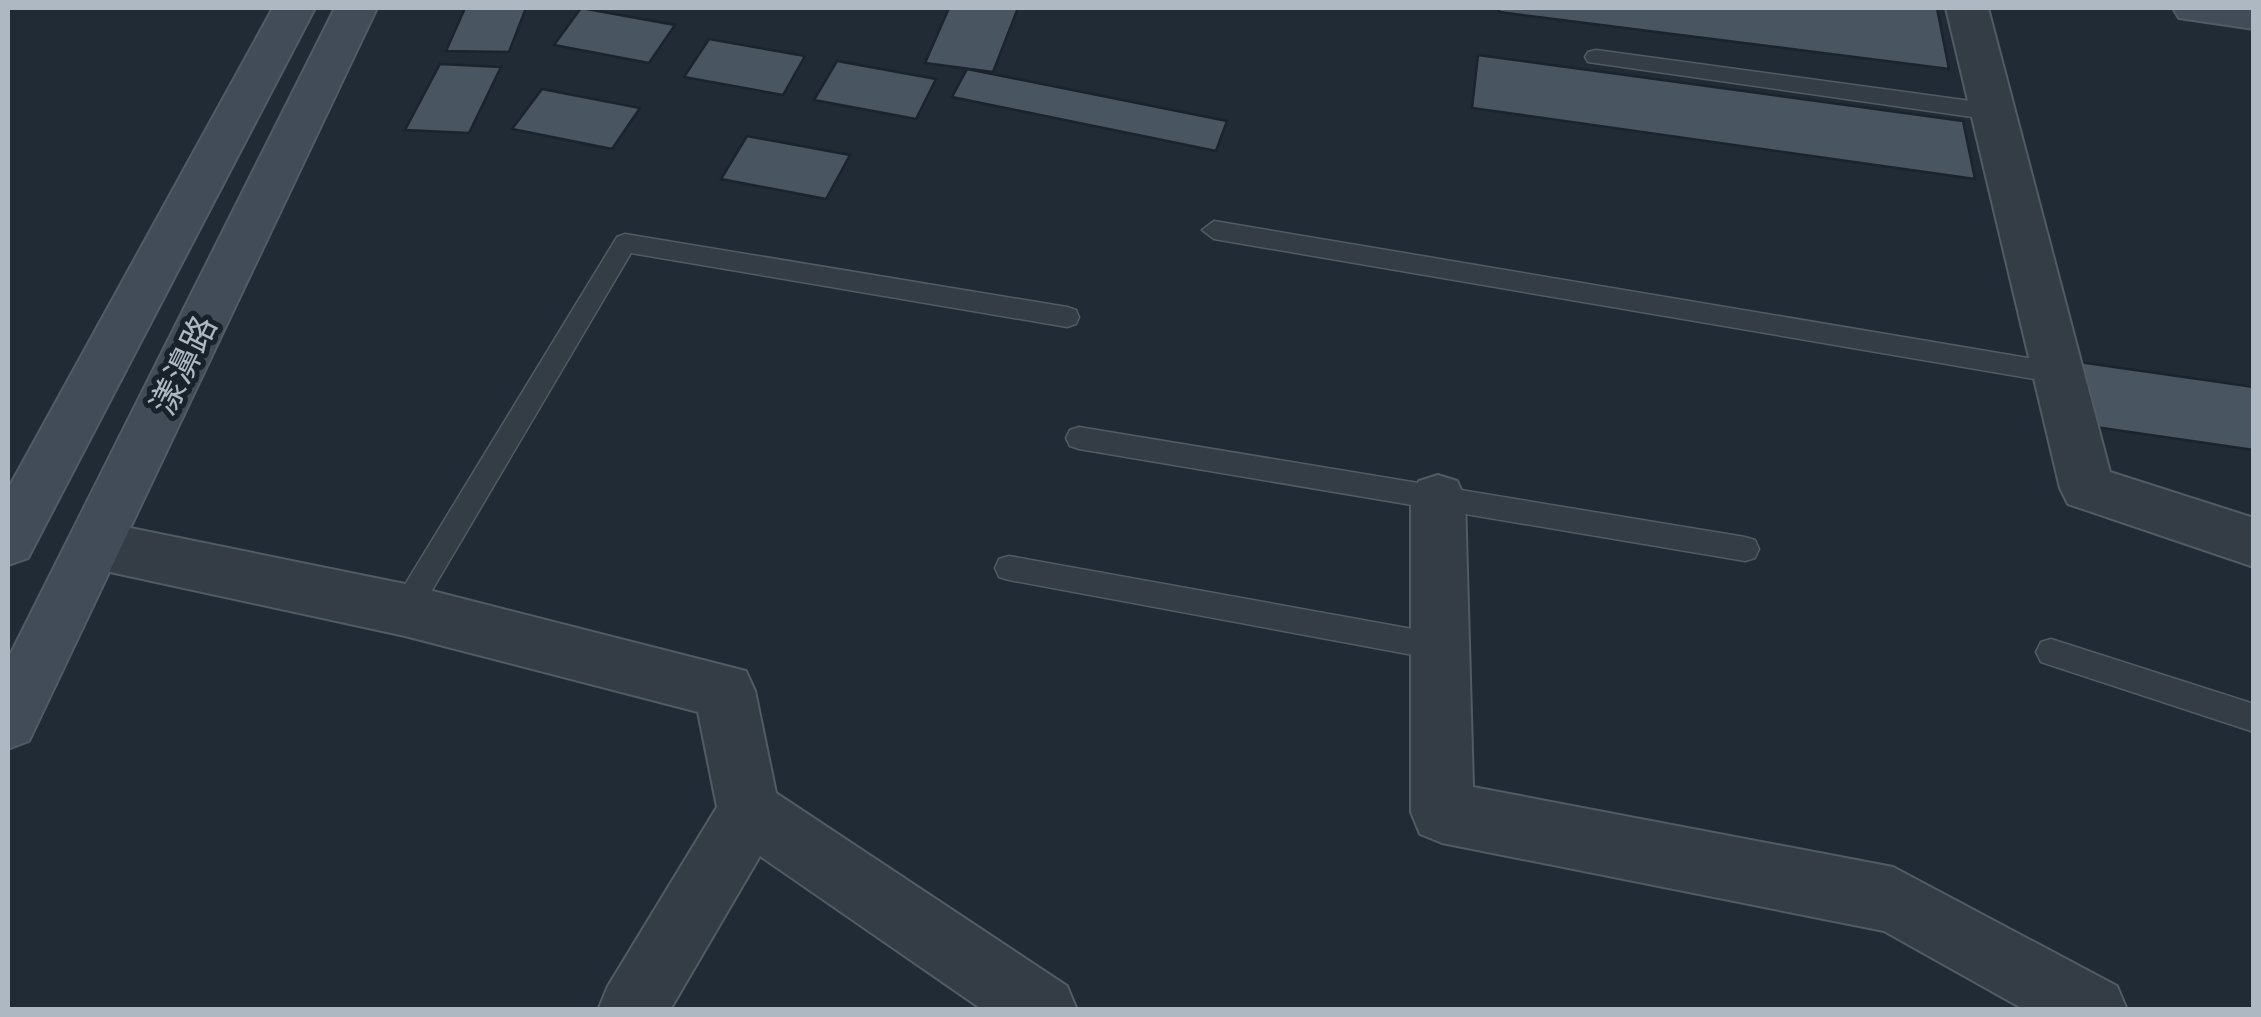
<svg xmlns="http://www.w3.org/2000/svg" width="2261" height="1017" font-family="Montserrat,'Noto Sans SC',sans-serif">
  <rect width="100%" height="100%" fill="#212b35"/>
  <path fill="#495561" stroke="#1b242c" stroke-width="2.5" d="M465 8H526L509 52 446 51Z
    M581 8 675 25 649 63 554 45Z
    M949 8H1018L993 72 925 63Z
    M1499 8H1937L1949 69 1499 12Z
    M709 39 805 56 783 95 684 77Z
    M1478 55 1963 121 1975 179 1472 108Z
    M837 61 936 79 916 119 814 100Z
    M440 64 501 67 469 133 405 130Z
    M967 69 1227 121 1216 151 952 97Z
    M542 89 640 108 612 149 512 129Z
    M747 136 850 155 826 199 721 179Z
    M2079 362 2254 387V450L2095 427Z"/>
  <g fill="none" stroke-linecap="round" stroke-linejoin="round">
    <g stroke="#515b64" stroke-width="3">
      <path id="service" d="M1596 50 1993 104 2004 112 1993 120 1588 62 1585 57 1588 52Z
        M1214 221 2058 363 2067 366 2071 373 2067 380 2058 383 1214 239 1202 230Z
        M625 234 1067 307 1076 310 1079 317 1076 324 1067 327 631 253 415 619 405 623 395 619 391 610 395 601 617 237Z
        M1079 427 1745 537 1755 540 1759 549 1755 558 1745 561 1079 449 1070 446 1066 438 1070 430Z
        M1009 556 1440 634 1450 638 1455 647 1450 656 1440 660 1009 580 999 577 995 568 999 559Z
        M2051 639 2254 704V732L2041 662 2036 652 2041 642Z"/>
    </g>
    <g stroke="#515b64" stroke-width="4">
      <path id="minor" d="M1946 8H1988L2110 472 2254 518V567L2068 504 2060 488Z
        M1438 475 1457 481 1465 498 1473 787 1893 867 2117 986 2127 1010H2025L1884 931 1442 843 1420 834 1411 812V498L1419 481Z
        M96 521 405 584 746 671 755 691 776 793 1067 986 1077 1010H983L760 856 670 1010H598L608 986 717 807 698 712 405 636 96 569 76 562 68 545 76 528Z"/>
    </g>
    <g stroke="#515b64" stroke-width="4">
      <path id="secondary" d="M273 8H315L28 558 8 565V489Z
        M335 8H377L29 741 8 749V659Z
        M2173 8H2254V29L2179 18Z"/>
    </g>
    <use href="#service" fill="#343d46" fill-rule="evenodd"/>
    <use href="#minor" fill="#343d46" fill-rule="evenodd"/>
    <use href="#secondary" fill="#424c59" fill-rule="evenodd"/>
  </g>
  <g text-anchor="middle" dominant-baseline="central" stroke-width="10" stroke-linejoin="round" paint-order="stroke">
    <g font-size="35" fill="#aeb8c3" stroke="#19222a">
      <text transform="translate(183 365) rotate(-64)">漾濞路</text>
    </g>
  </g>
  <rect width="2261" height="1017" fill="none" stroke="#aeb8c3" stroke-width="20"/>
</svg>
